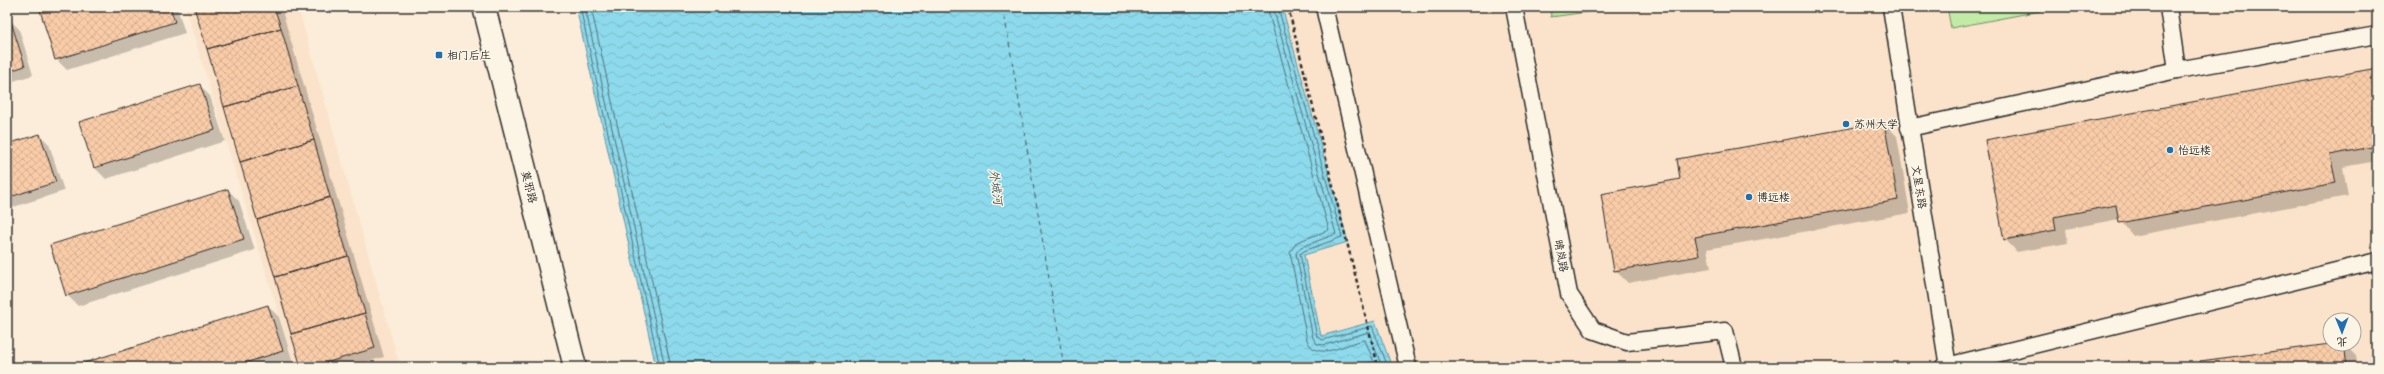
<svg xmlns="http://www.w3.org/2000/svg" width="2384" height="374" font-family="'Shantell Sans','LXGW WenKai TC',sans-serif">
  <defs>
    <pattern id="grass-tufts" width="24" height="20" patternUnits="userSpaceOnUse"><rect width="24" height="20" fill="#c1eba7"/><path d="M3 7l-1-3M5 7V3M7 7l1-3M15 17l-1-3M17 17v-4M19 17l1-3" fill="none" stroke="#a6ca90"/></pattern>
    <pattern id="water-waves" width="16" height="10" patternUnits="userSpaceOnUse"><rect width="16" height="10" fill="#8ddaec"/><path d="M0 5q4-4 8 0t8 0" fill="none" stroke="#7abbcb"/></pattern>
    <pattern id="building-cross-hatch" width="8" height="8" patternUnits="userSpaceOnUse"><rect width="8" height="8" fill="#f9cca8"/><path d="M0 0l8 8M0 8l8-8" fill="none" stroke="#d6af91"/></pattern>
  </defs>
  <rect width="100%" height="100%" fill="#fbedd9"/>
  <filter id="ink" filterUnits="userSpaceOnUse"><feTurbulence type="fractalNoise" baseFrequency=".025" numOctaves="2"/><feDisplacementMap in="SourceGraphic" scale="8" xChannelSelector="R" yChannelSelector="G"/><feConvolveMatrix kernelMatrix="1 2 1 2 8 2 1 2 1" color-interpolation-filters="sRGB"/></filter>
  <g filter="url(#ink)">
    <path fill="#fae3ca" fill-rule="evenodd" d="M185 7H298L400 367H295Z
      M1282 7H2377V367H1392L1375 321 1321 337 1304 255 1348 241ZM2330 320H2354V344H2330Z"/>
    <path fill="url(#grass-tufts)" stroke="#768b69" d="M1550 7H1624L1551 17Z"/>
    <path fill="#c1eba7" stroke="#768b69" d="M1947 7H2039L2040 11 1951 28Z"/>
    <path fill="url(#water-waves)" stroke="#66949f" d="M576 7H1282L1348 242 1304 255 1321 336 1375 321 1392 367H656Z"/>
    <path fill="#0003" d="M53 7H177L185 33 67 70 56 59Z
      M195 7H281L384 357 350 367H302Z
      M10 20 19 29 33 75 7 83V21Z
      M2377 69V161L2343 167 2348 196 2133 236 2119 219 2066 229 2068 243 2017 252 2005 239Z
      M199 85 210 96 225 141 106 179 95 168Z
      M1884 123 1897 136 1910 213 1707 249 1711 268 1628 283 1615 270 1682 180Z
      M40 135 49 144 64 191 7 209V145Z
      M228 190 239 201 255 250 78 306 67 295Z
      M268 306 279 317 293 362 277 367H73Z
      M2336 344H2344L2356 356 2358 367H2202Z"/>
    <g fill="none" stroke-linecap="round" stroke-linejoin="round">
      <path stroke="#527178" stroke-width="1" d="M580 7 660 367
        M585 7 665 367
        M591 7 671 367
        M1267 7 1329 230 1297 242 1290 252 1307 340C1316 364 1348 342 1365 340L1376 367
        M1273 7 1336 234 1301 247 1296 253 1313 338 1317 344 1324 345 1369 332 1382 367
        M1278 7 1342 237 1304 251 1300 254 1317 337 1323 340 1372 326 1388 367"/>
      <path stroke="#44575b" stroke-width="1" stroke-dasharray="5 4" stroke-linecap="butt" d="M1003 7 1064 367"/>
    </g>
    <path fill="url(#building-cross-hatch)" stroke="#2b2b2b" d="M50 7H170L175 22 55 60 40 10Z
      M194 7H274L281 28 207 49Z
      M10 19 25 66 7 72V20Z
      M281 28 298 86 224 107 207 49Z
      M2377 68V146L2330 155 2336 183 2119 223 2116 205 2054 217 2056 230 2004 240 1985 140Z
      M200 84 215 130 94 168 79 122Z
      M298 86 314 140 240 162 224 107Z
      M1884 122 1898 200 1695 237 1699 256 1614 271 1601 194 1680 179 1677 159Z
      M40 134 56 182 7 198V144Z
      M314 140 330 197 257 220 240 162Z
      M228 189 244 239 66 296 50 245Z
      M330 197 348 256 275 277 257 220Z
      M348 256 365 313 291 334 275 277Z
      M268 305 283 351 232 367H71Z
      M365 313 375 348 312 367H301L291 334Z
      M2330 344H2344L2347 367H2201L2200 361Z"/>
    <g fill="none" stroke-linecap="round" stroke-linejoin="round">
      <g stroke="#2b2b2b" stroke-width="19">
        <path id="lane" d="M1324 7 1408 367
          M1514 7 1569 294 1593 330 1627 342 1725 331 1734 367
          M1891 7 1948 367
          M2168 7 2177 70
          M1909 128 2177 70 2377 35
          M1943 367 2377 261"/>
      </g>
      <g stroke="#2b2b2b" stroke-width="25">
        <path id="secondary" d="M484 7 575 367"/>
      </g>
      <path stroke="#2b2b2b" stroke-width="2.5" stroke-dasharray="4 3" stroke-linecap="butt" d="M1288 7 1377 362 1366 364V367"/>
      <use href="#lane" stroke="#fcf5e5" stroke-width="16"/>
      <use href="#secondary" stroke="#fcf5e5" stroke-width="22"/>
    </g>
  </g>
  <g fill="#1f6fb2" stroke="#fcf5e5" stroke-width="1.5">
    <rect x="435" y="51" width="8" height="8" rx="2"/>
    <circle cx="1846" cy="124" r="4"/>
    <circle cx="2170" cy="150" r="4"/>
    <circle cx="1749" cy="197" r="4"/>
  </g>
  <g text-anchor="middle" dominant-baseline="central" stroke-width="3" stroke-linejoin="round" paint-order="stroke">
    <g font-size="11" fill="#2b2b2b" stroke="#fcf5e5" text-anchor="start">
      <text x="447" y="55">相门后庄</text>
      <text x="1854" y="124">苏州大学</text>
      <text x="2178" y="150">怡远楼</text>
      <text x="1757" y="197">博远楼</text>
    </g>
    <g font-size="11" fill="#2b2b2b" stroke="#fcf5e5">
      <text transform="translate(529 187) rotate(76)">莫邪路</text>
      <text transform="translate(1919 187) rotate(81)">文星东路</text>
      <text transform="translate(1561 256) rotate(79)">晴岚路</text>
    </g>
    <g font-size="12" font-style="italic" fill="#44575b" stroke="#fcf5e5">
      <text transform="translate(996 187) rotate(82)">外城河</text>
    </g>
  </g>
  <rect width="2384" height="374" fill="none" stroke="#fcf5e5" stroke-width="24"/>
  <rect x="12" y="12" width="2360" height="350" fill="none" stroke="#2b2b2b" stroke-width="1.5" filter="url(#ink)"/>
  <g transform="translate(2342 332) rotate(179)"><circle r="19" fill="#fcf5e5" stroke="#a8a49b"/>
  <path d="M0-3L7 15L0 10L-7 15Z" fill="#1f6fb2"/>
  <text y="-6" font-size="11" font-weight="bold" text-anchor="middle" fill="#2b2b2b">北</text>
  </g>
</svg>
